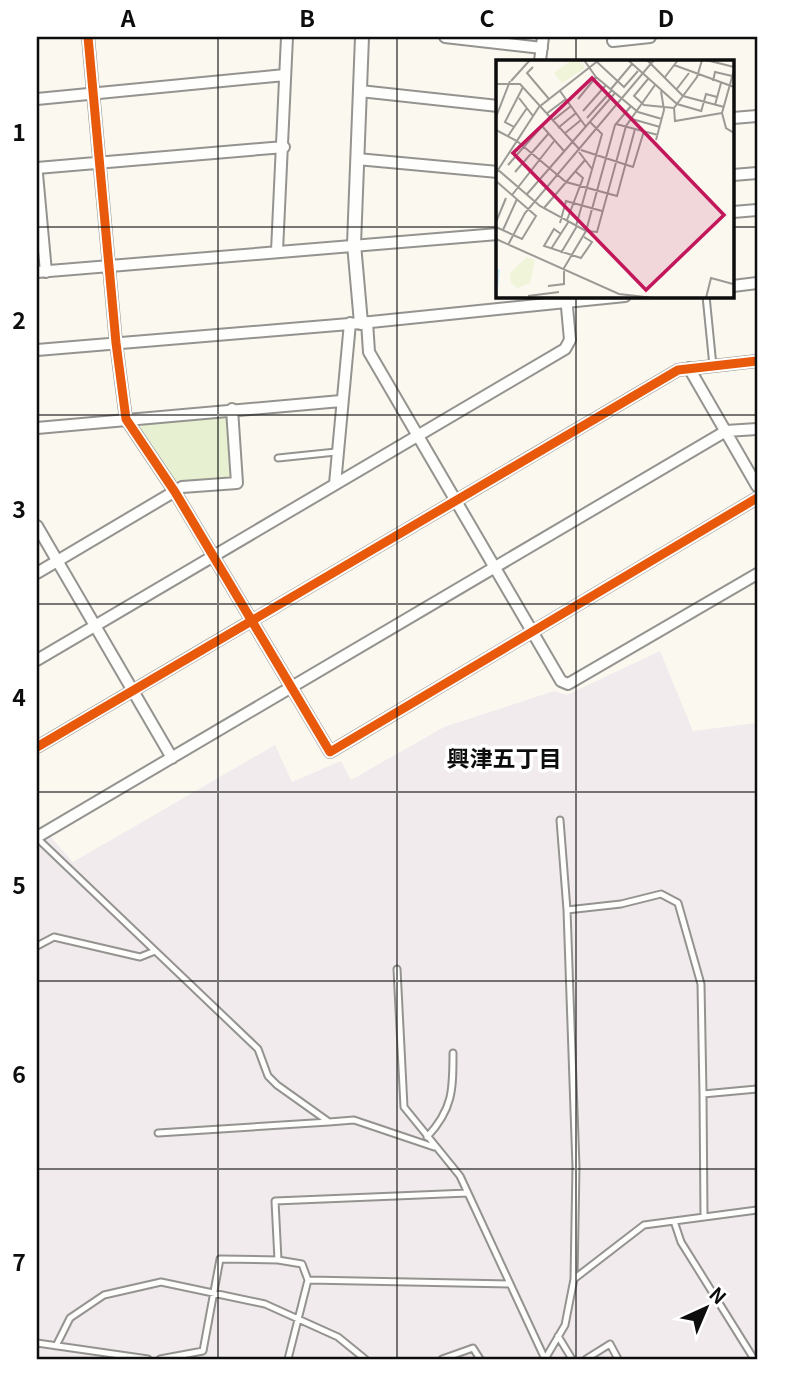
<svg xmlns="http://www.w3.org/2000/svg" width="794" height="1396" font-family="Georgia,'Noto Sans JP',serif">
  <rect width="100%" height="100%" fill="#fbf8f0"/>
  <path fill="#f1ebee" d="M660 651 693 731 757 723V1359H37V840L49 835 73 862 275 745 292 782 341 761 351 780 444 727 554 691 567 695Z"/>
  <path fill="#e7f0d0" d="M227 415 232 478 172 481 140 430 143 422Z"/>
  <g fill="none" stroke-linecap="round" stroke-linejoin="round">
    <g stroke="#94938f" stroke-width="9">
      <path id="service" d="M706 296 713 366
        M278 458 336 452
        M37 838 258 1049 268 1076 277 1085 329 1122 354 1120 434 1147
        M567 910 621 904 661 894 678 903 701 984 703 1094
        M37 946 54 937 140 957 155 951
        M397 969 404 1107 460 1176 545 1359
        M158 1133 329 1122
        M427 1137C453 1109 453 1090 453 1053
        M704 1217 703 1094 757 1089
        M674 1221 681 1242 754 1359
        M278 1260 275 1201 468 1193
        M574 1279 644 1225 757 1210
        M558 1336 572 1359
        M37 1343 148 1359
        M56 1346 70 1318 104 1295 161 1282 265 1304 338 1337 365 1359
        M160 1359 203 1351 220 1259 278 1260 302 1264 308 1280
        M288 1359 308 1280 510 1284
        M442 1359 473 1348 480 1359
        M545 1359 565 1325 574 1279 576 1167 567 910 560 820
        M586 1359 610 1344 618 1359"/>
    </g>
    <g stroke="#94938f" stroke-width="14">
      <path id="minor" d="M88 37 116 343 126 419 175 492 330 752 757 498
        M445 37 542 48
        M613 41 650 37
        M540 61 543 37
        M360 91 498 106
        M37 99 285 75
        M733 118 757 116
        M357 159 498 172
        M37 168 284 147
        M37 174 46 272
        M733 175 757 173
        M733 212 757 210
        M277 251 287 37
        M37 272 498 234
        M733 286 757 283
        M367 322 369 352 561 681 568 684 757 574
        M37 350 361 323 625 296
        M689 368 757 486
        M37 428 341 401
        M335 484 350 323
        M37 526 172 758
        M37 573 182 487 237 483 232 409
        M37 660 565 349 570 340 566 296
        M37 747 678 370 757 361
        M37 837 726 431 757 429"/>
    </g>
    <g stroke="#94938f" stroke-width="16">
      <path id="tertiary" d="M361 323 354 244 362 37"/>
    </g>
    <use href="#service" stroke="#fefefd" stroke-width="5"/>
    <use href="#minor" stroke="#fefefd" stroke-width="10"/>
    <use href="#tertiary" stroke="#fefefd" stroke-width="12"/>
    <g stroke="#fff" stroke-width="13">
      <path id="cycleway" d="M88 37 116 343 126 419 175 492 330 752 757 498
        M37 747 678 370 757 361"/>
    </g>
    <use href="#cycleway" stroke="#e8590c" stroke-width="9"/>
  </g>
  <path fill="none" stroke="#0d0d0d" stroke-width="2" stroke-opacity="0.55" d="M218 37V1359M397 37V1359M576 37V61M37 227H498M733 227H757M576 296V1359M37 415H757M37 604H757M37 792H757M37 981H757M37 1169H757"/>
  <g text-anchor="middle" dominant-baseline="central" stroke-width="7" stroke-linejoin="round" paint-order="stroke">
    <g font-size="23" font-weight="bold" fill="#0d0d0d" stroke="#fff">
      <text x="504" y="757">興津五丁目</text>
    </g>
  </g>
  <g transform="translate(496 60)">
    <rect width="238" height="238" fill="#fbf8f0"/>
    <path d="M75 0H84L89 8 66 23 58 13ZM31 197 39 200 34 223 22 228 15 223 14 213Z" fill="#f0f4d9"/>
    <path fill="none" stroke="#c6ebf5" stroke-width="3.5" d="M0 231 2 209"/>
    <path fill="none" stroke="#9c9a95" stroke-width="2" d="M88 0 100 17 142 52 166 59M132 0 181 44 205 51M151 0 187 36 228 47M210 0 238 7M101 2 128 27 142 11M178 5 238 27M37 7 31 13 53 39M238 10 226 53 230 68 238 73M169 17 182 0M152 19 138 36 148 45 178 48 201 17 206 0M15 21 34 0M217 21 219 12 236 16M0 24H24L84 90M115 29 136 4M180 30 193 13M64 31 90 67M23 38 37 56M82 39 100 17M219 45 225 23M178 48 179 61 226 53M87 51 110 25M205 52 210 34 221 37M50 54 70 39M0 57 14 21M91 58 116 30M136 59 164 67M56 61 75 46M120 64 162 75M46 66 68 91M18 67 9 62 27 27M62 68 80 53M0 70 21 81 70 122 121 136 139 69M68 74 85 60M12 76 31 48M160 80 168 50 165 31M85 90 137 107 148 71M83 92 96 109M12 105 53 58M0 108 44 146 90 171 101 172 130 66 159 25M19 112 53 73M0 113 43 47 103 0M0 121 40 156 26 179 0 167M31 134 119 33M16 135 59 80M48 148 89 100M71 160 87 118 79 111M0 162 10 138M64 163 70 141 106 151M80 166 106 74 94 62M7 170 21 139M65 174 58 169 48 186 85 198 96 182 88 177M0 179 123 234 158 238M12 185 29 153 158 0M55 189 73 161M65 193 81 166M52 226 68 224V208L90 171 119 65 135 46M32 236 63 232M210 238 215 218 237 224"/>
    <path fill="#c2185b" fill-opacity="0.15" stroke="#c2185b" stroke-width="3.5" d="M96 18 228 155 150 230 17 93Z"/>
    <rect width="238" height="238" fill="none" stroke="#0d0d0d" stroke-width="3.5"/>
  </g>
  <rect width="794" height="1396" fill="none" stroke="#ffffff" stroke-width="77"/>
  <g transform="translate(706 1308) rotate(44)" stroke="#ffffff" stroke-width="5" paint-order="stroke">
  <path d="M0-5L12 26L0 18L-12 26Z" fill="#0d0d0d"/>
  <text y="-10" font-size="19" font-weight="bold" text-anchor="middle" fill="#0d0d0d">N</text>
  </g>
  <rect x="38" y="38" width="718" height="1320" fill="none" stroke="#0d0d0d" stroke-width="2.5"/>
  <g font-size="23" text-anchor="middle" font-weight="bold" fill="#0d0d0d">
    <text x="128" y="27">A</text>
    <text x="307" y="27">B</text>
    <text x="487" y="27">C</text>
    <text x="666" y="27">D</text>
    <text x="19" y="141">1</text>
    <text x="19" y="329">2</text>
    <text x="19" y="518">3</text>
    <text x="19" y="706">4</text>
    <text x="19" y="894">5</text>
    <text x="19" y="1083">6</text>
    <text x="19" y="1271">7</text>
  </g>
</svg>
